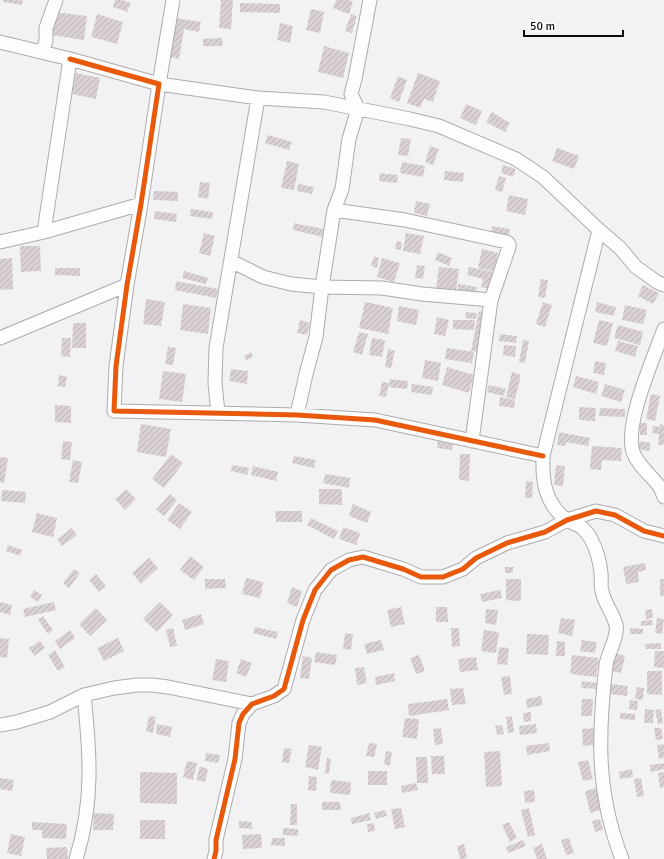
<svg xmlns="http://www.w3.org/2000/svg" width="664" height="859" font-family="Signika,sans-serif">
  <defs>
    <pattern id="building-hatch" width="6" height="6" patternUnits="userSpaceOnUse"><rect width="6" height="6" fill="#dad1d6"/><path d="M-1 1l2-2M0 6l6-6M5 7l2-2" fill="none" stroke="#bab2b6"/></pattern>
  </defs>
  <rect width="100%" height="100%" fill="#f2f2f4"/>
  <path fill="url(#building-hatch)" d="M3 0H23L22 5 3 2Z
    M115 0H122L131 3 127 12 113 7Z
    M221 0H233L231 29 219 28Z
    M336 0H349L353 2 349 14 333 8Z
    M240 3 280 4V13L240 12Z
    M311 9 324 12 320 33 306 30Z
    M55 12 87 16 84 40 51 35Z
    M97 14 123 22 117 44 91 37Z
    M351 14 357 16 352 33 345 31Z
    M176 18 201 22 199 32 184 29 179 59 170 57Z
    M280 23 293 26 290 43 277 40Z
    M222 38 223 46H203V39Z
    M324 46 349 53 343 78 318 72Z
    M76 73 100 78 96 99 72 94Z
    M418 73 440 81 433 102 424 99 420 108 407 103Z
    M398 76 407 80 399 102 390 98Z
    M466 104 482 111 476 125 460 118Z
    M492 112 510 123 505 132 486 122Z
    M268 135 292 142 289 150 265 143Z
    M401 138 411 139 408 156 398 155Z
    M430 146 439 149 433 165 425 162Z
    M557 148 579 156 574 169 552 161Z
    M287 161 299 164 294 190 281 188Z
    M402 162 425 166 423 177 400 173Z
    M503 165 516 169 513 177 501 173Z
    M445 171 464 173 463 182 444 180Z
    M380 173 398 175 397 183 379 181Z
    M499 176 506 178 502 192 495 190Z
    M200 182 210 183 208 199 198 197Z
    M298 184 314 187 312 194 297 191Z
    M154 191 178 192V201L153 200Z
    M509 195 528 199 525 215 506 211Z
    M416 201 430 204 427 216 414 213Z
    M191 209 213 212 212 219 190 216Z
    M155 211 177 214 176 222 154 219Z
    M294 223 324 229 322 237 293 230Z
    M492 226 510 229 508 238 491 235Z
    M204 233 215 236 210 256 199 253Z
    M406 233 424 236 420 254 403 251Z
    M397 241 402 242 401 250 395 249Z
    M20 246H40L41 271 21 272Z
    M482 249 498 253 494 271 478 268Z
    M438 252 452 258 449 266 435 260Z
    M374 256 379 258 377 268 371 266Z
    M12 258 13 289 0 290V259Z
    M382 258 400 263 394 282 377 277Z
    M417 265 425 266 423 279 415 278Z
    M439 267 459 269 456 291 436 288Z
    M469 267 494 272 490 289 481 287 483 279 467 275Z
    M55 268H80V276L55 275Z
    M184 271 208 278 206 284 182 278Z
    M541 279 548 280 545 298 538 297Z
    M176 281 218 289 216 298 175 290Z
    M458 284 477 287 476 297 457 295Z
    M643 285 659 293 653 304 638 296Z
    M146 299 165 302 161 326 143 324Z
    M365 302 393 308 388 334 359 328Z
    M543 302 552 305 545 327 536 324Z
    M597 302 616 307 614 316 595 312Z
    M183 304 211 308 208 334 180 330Z
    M625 305 647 310 643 324 622 320Z
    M399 306 419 310 416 325 397 321Z
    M479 311 486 313 479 352 471 351Z
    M466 312 477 313 476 319 465 318Z
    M437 317 449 320 445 336 434 334Z
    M300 320 310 323 307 335 297 333Z
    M453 320H475L474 330 453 329Z
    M599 320 613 323 607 346 593 343Z
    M73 323H86V348H72Z
    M618 325 643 332 640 345 614 338Z
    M359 332 368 334 362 355 353 352Z
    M500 334 517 336 516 343 499 341Z
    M62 338H71L70 357 61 356Z
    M372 338 385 340 382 357 369 355Z
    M523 340 529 341 525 363 519 362Z
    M618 341 638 346 635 357 615 351Z
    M504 345 516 346 515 357 503 355Z
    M168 347 176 348 173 365 165 364Z
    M447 348 474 352 472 363 445 359Z
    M388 349 395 351 391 368 385 367Z
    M251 352 253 357 246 360 244 356Z
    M425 360 441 363 438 381 422 378Z
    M595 361 606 363 604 375 593 373Z
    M447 367 474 375 469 393 442 385Z
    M231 369 248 371 247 384 229 381Z
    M163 371 186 374 182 402 159 399Z
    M512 372 521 375 515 399 506 397Z
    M59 375 67 377 65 387 58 386Z
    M576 376 599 382 596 394 573 387Z
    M390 379 408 381 407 389 389 387Z
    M382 382 389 383 386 397 379 396Z
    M412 384 433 387 432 395 411 392Z
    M605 384 625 390 621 402 601 396Z
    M489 385 506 389 504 396 487 392Z
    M651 394 660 396 655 421 646 419Z
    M500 397 515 400 514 408 499 406Z
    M55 405 71 406V423L55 422Z
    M579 407 596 408 595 421 579 420Z
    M600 408 625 409V417L599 416Z
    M640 423H647V435H640Z
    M141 424 171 429 166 457 137 452Z
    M660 424 664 425V445H658L659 434 652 433 653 426 660 427Z
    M559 432 590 438 588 446 566 442 565 446 557 445Z
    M63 441 72 442 70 460 61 459Z
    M438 441 453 444 452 450 437 448Z
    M640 441 651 443 649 451 638 449Z
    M592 446 622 448 621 461 602 460 601 470 590 469Z
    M171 454 183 463 164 488 152 479Z
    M460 454H470L469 481 459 480Z
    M294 456 316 460 314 468 292 463Z
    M0 457 8 458 4 483 0 482Z
    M73 460 82 462 78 483 69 482Z
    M232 465 249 468 247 475 231 471Z
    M556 465 565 466 563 486 554 485Z
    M253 466 278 472 276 481 251 475Z
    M325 474 350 478 349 488 323 483Z
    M526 481 533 482 532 498H525Z
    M126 489 136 499 125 510 115 499Z
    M319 489H342V505L319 504Z
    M2 490 26 492 25 503 1 501Z
    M170 494 177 500 164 516 156 510Z
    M179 503 192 512 180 529 167 520Z
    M353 504 371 512 367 523 349 516Z
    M275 511H302V522H276Z
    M37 513 57 518 53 537 32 532Z
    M311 518 338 531 334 539 307 525Z
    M343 527 360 533 356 545 339 539Z
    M72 528 77 535 62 546 57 539Z
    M8 545 22 550 20 556 6 551Z
    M190 556 204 567 194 580 180 570Z
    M149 558 158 568 141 584 132 573Z
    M645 563 646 570 638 572 639 582 626 584 623 567Z
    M505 567H513V573H505Z
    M74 569 80 573 69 588 63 583Z
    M96 574 106 586 99 592 89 580Z
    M246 578 263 582 260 598 242 594Z
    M205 579H225L226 588 205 589Z
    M506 579H521V601L506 600Z
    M660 579H664V596H660Z
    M292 587 302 591 297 607 287 603Z
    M34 590 42 595 38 602 30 597Z
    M500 590 502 598 482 602 480 594Z
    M0 602 12 605 10 615 0 612Z
    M54 602 56 610 25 617 23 609Z
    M160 602 173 615 157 632 143 619Z
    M401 607 405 624 391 627 387 610Z
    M436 607H447L448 622H436Z
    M96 608 107 620 90 636 79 624Z
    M486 609 498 610 496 625 485 623Z
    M652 609 653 618 646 619 645 610Z
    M201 614 204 624 185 630 182 620Z
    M43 616 53 630 48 634 38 620Z
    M561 618 575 620 572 636 558 633Z
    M657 618 664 619 662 634 655 633Z
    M652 620 653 625 641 626V621Z
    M255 627 278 632 276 639 253 633Z
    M173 628 177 646 170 647 166 630Z
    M451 628H459L460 646 452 647Z
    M630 628 643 629V634H630Z
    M70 630 75 638 60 649 55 641Z
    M484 630 499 632 496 653 481 651Z
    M345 633 353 634 351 650 343 649Z
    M527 634 549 635 548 655 526 654Z
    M0 638 9 639 7 658 0 657Z
    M118 638 124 651 104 661 97 648Z
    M381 640 384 650 367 654 364 644Z
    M582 640 597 642 595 653 580 651Z
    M40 641 45 648 34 656 29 648Z
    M557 641 565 642V656H556Z
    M661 643V649H646L645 644Z
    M499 647 509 648 507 665 497 664Z
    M55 650 65 667 58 671 48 655Z
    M655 651H664V668L654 667Z
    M316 652 337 655 335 665 314 662Z
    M615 653 625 656 621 673 611 671Z
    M419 655 425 671 416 674 410 658Z
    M572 655 599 658 596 677 570 674Z
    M303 656 312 658 309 679 300 678Z
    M476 657 478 670 460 672 458 659Z
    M216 659 229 661 226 682 212 680Z
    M241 659 252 663 246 677 236 673Z
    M364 667 367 683 357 685 355 668Z
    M647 671H662V695L647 694Z
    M394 673 395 681 376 685 375 677Z
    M510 676 512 694 504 695 501 677Z
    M582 681 597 683V689L581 688Z
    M611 684 628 686 627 696 610 694Z
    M637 687 644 688 643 700 635 699Z
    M463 688 466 704 452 705 450 689Z
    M541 696 543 705 527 708 526 699Z
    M447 699 449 710 409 716 408 704Z
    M582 699H593L592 716H581Z
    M630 700 638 701 637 710 629 709Z
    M645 709 654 710 653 723H644Z
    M661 709 663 723 658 724 655 710Z
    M531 712V721L524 722 523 713Z
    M620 713 635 714V720L620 719Z
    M149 716 156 717 153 733 146 731Z
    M512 716 514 732 508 733 506 717Z
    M405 718 419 719 417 739 402 737Z
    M157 724 172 727 170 737 156 734Z
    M536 724 537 733 520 735 519 726Z
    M502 725 504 734 497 735 495 726Z
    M441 728 443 744 435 745 433 729Z
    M596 728 597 745 583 746 582 729Z
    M654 728H661L663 739 656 740Z
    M369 743 377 744 374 757 366 756Z
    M549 743 550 751 527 755 526 746Z
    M664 744V758L659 759 657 745Z
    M309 745 322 747 318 770 305 767Z
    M284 748 292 749 289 763 282 762Z
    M386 751 392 752 390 766 384 764Z
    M500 751 502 786 486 787 484 752Z
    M206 753 220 755 218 763 205 761Z
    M431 756H444L445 774H432Z
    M416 757H427L428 783H417Z
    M327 758 331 759 329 774 325 773Z
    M588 760 593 779 583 781 578 762Z
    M187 761 197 763 193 780 183 777Z
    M664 763V769L651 772 650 765Z
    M200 766 208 769 205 782 196 780Z
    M632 769 633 777 620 779 619 772Z
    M368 771H387V785H368Z
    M140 772 177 773V804L140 803Z
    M664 772V787L660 788 658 773Z
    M309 776 317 777 316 791 308 790Z
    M0 778 14 780 12 791 0 789Z
    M641 778 644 796 637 797 634 779Z
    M331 780 351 782 350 795 330 793Z
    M416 783 418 790 402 793 401 786Z
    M596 788 601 810 590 813 585 791Z
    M534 790 535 802 525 803 524 791Z
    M322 802H340L341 810H322Z
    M291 804H297V825H290Z
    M401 808 405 827 395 829 391 809Z
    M529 808 535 835 528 837 521 810Z
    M385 810 387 816 376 819 374 813Z
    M94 813 114 814 113 830H93Z
    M369 813 371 820 352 824 351 818Z
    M600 819 603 830 595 832 592 821Z
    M140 820H165V839H140Z
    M239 821 252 822V829L239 828Z
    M32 822 67 824 66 839 42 838V830H32Z
    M509 822 517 838 510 842 502 825Z
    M374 823 375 831 368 832 367 824Z
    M283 828 298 829V836L283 835Z
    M11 834 25 837 21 856 7 853Z
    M261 834 262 848 243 849 242 835Z
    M272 838H285V846L271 845Z
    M569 838 574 853 566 855 561 840Z
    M523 840 526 846 508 853 506 847Z
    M464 844 467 858 460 859 457 846Z
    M542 844 547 859H537L533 848Z
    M67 847 68 859H47L46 848Z"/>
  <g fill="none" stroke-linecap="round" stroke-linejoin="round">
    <g stroke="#acacae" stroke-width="15">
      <path id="minor" d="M173 0 159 84 258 98 324 102 410 119 439 126 516 159 543 177 599 230 620 248 636 267 657 282 664 285
        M0 42 70 59 44 232
        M42 52 46 41V28L56 0
        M70 59 159 84 141 204 127 285 116 366 114 411 297 415 375 420 543 456
        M334 210 405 220 507 242 509 244V247L491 300
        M599 230 543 456C542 481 545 504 567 520 571 523 577 524 581 527 585 530 590 537 592 541 597 551 600 563 601 573 602 579 600 586 602 591 604 603 613 613 616 625 619 635 607 655 606 665 598 735 596 792 622 859
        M0 242 44 232 141 204
        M231 261 263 277 291 284 322 287 382 288 422 294 491 300 472 441
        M664 329C654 357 624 424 633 452 638 466 651 475 659 486 661 489 663 494 664 497
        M0 338 127 285
        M218 413 215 383 216 348 258 98
        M297 415 306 374 316 337 322 287 334 210 342 189 349 139 358 109 351 94 355 79 370 0
        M0 725 17 722 50 712 84 695 114 688 137 685H152L168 687 252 704
        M76 859C94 802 90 753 84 695
        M214 859 216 851V840L235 759 239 723 243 714 252 704 274 696 284 689 303 620 315 590 331 570 349 560 363 557 403 569 421 577H443L463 569 476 558 507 543 545 532 567 520 596 511 615 515 644 531 664 536"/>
    </g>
    <use href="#minor" stroke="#fdfdfd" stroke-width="13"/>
    <g stroke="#fff" stroke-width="8">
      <path id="cycleway" d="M70 59 159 84 141 204 127 285 116 366 114 411 297 415 375 420 543 456
        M214 859 216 851V840L235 759 239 723 243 714 252 704 274 696 284 689 303 620 315 590 331 570 349 560 363 557 403 569 421 577H443L463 569 476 558 507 543 545 532 567 520 596 511 615 515 644 531 664 536"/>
    </g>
    <use href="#cycleway" stroke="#e8590c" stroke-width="5"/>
  </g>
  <path d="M524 30v6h99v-6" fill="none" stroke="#0b0b0c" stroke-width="2"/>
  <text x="530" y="30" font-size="12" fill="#0b0b0c" stroke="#ffffff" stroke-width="3" paint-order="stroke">50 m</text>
</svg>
